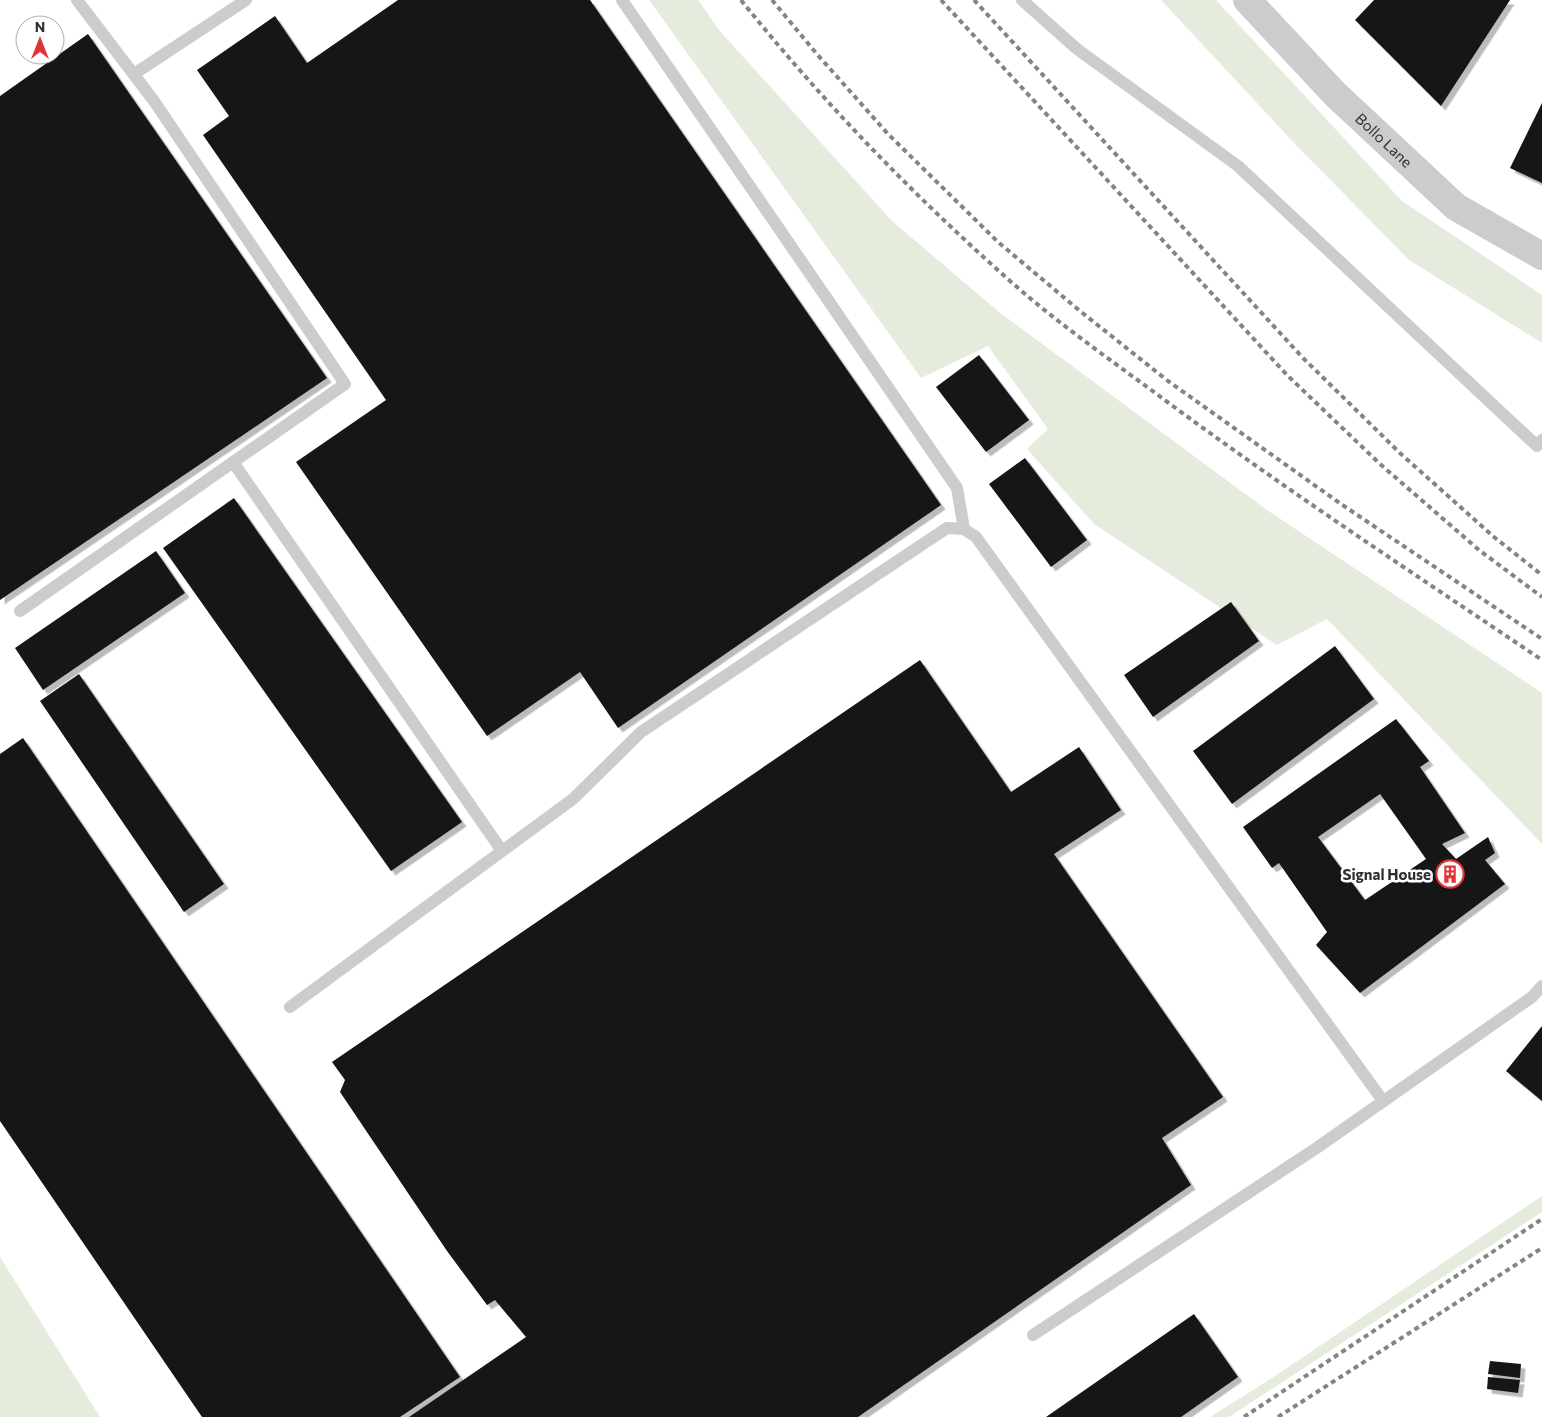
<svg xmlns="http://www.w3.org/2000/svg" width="1542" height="1417" font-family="Commissioner,sans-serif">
  <defs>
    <filter id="shadow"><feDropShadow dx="4.5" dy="4.5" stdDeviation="0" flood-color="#0004"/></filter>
  </defs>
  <rect width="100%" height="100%" fill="#fff"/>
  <path fill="#e5ecde" d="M649 0H698L719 30 892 221 999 312 1267 510 1542 693V844L1327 619 1277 645 1094 524 1027 449 1048 429 988 346 921 378Z
    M1161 0H1216L1402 201 1542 295V343L1409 260 1295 144Z
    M1542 1196V1212L1229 1417H1210L1275 1376Z
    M0 1257 100 1417H0Z"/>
  <path fill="#161616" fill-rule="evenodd" filter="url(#shadow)" d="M398 0H590L941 505 618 728 580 672 487 736 296 462 386 400 203 135 229 116 197 70 275 16 307 63Z
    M1374 0H1510L1441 106 1355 20Z
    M88 34 327 378 0 600V96Z
    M1542 103V183L1510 168Z
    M979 355 1029 420 986 452 936 387Z
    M1025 458 1087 540 1051 567 989 484Z
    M234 498 462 822 391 871 163 548Z
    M156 551 185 593 43 690 15 648Z
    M1231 602 1259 641 1153 717 1124 675Z
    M1335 646 1374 699 1232 804 1193 751Z
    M920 660 1011 792 1079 747 1121 810 1054 854 1223 1097 1162 1138 1191 1185 858 1417H409L526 1337 495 1300 487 1305 447 1251 340 1092 345 1080 332 1062Z
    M79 674 224 884 184 912 40 701Z
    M1396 719 1429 761 1420 767 1465 833 1442 844 1456 859 1488 837 1495 853 1485 860 1505 884 1360 993 1316 945 1327 932 1279 863 1272 868 1243 827ZM1380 794 1426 859 1365 900 1318 837Z
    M23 738 460 1377 400 1417H202L0 1121V754Z
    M1542 1026V1101L1506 1071Z
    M1194 1314 1238 1377 1181 1417H1046Z
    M1490 1361 1521 1364 1520 1378 1488 1374Z
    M1488 1377 1520 1380 1518 1393 1487 1389Z"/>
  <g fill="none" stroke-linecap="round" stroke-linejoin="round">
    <path stroke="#ccc" stroke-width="12" d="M622 0 957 488 964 529
      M1022 0 1077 49 1238 166 1537 446 1542 440
      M134 74 246 0
      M233 462 502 851
      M20 611 345 384 154 101 77 0
      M290 1007 573 799 641 732 947 528 964 529 976 537 1383 1101
      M1033 1335 1318 1147 1532 997 1542 986"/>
    <path stroke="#ccc" stroke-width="28" id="s1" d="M1247 0 1335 94 1456 207 1542 256"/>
    <path stroke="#848484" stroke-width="4" stroke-dasharray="5 4" stroke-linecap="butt" d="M741 0C822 101 912 194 1009 280 1056 322 1108 358 1158 395 1283 488 1413 573 1542 660
      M772 0 816 53 888 134 998 242 1080 311 1168 381 1341 504 1542 639
      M941 0 1287 375 1380 464 1479 550 1542 597
      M974 0 1303 358 1401 454 1494 537 1542 575
      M1244 1417 1542 1219
      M1278 1417 1542 1248"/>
  </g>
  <defs>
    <g id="building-ring" transform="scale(1.4375)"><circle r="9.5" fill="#fff" stroke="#e23537" stroke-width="1.5"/><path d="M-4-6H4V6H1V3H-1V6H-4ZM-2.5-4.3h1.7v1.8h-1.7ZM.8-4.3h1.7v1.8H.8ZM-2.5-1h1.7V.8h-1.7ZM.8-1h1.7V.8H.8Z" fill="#e23537"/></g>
  </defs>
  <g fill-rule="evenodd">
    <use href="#building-ring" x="1450" y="874"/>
  </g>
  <g text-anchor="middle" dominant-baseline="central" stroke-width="5" stroke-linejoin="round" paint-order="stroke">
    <g font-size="15" fill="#2f2f2f" stroke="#fff">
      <text stroke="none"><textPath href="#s1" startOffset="196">Bollo Lane</textPath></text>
    </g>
    <g font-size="15" font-weight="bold" fill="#2f2f2f" stroke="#fff" text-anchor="end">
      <text x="1431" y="874">Signal House</text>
    </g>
  </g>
  <g transform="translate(40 40)"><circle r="24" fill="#ffffff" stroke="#acacac"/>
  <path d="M0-4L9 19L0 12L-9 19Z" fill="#e23537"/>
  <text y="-8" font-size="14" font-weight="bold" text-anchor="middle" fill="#2f2f2f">N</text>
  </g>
</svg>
